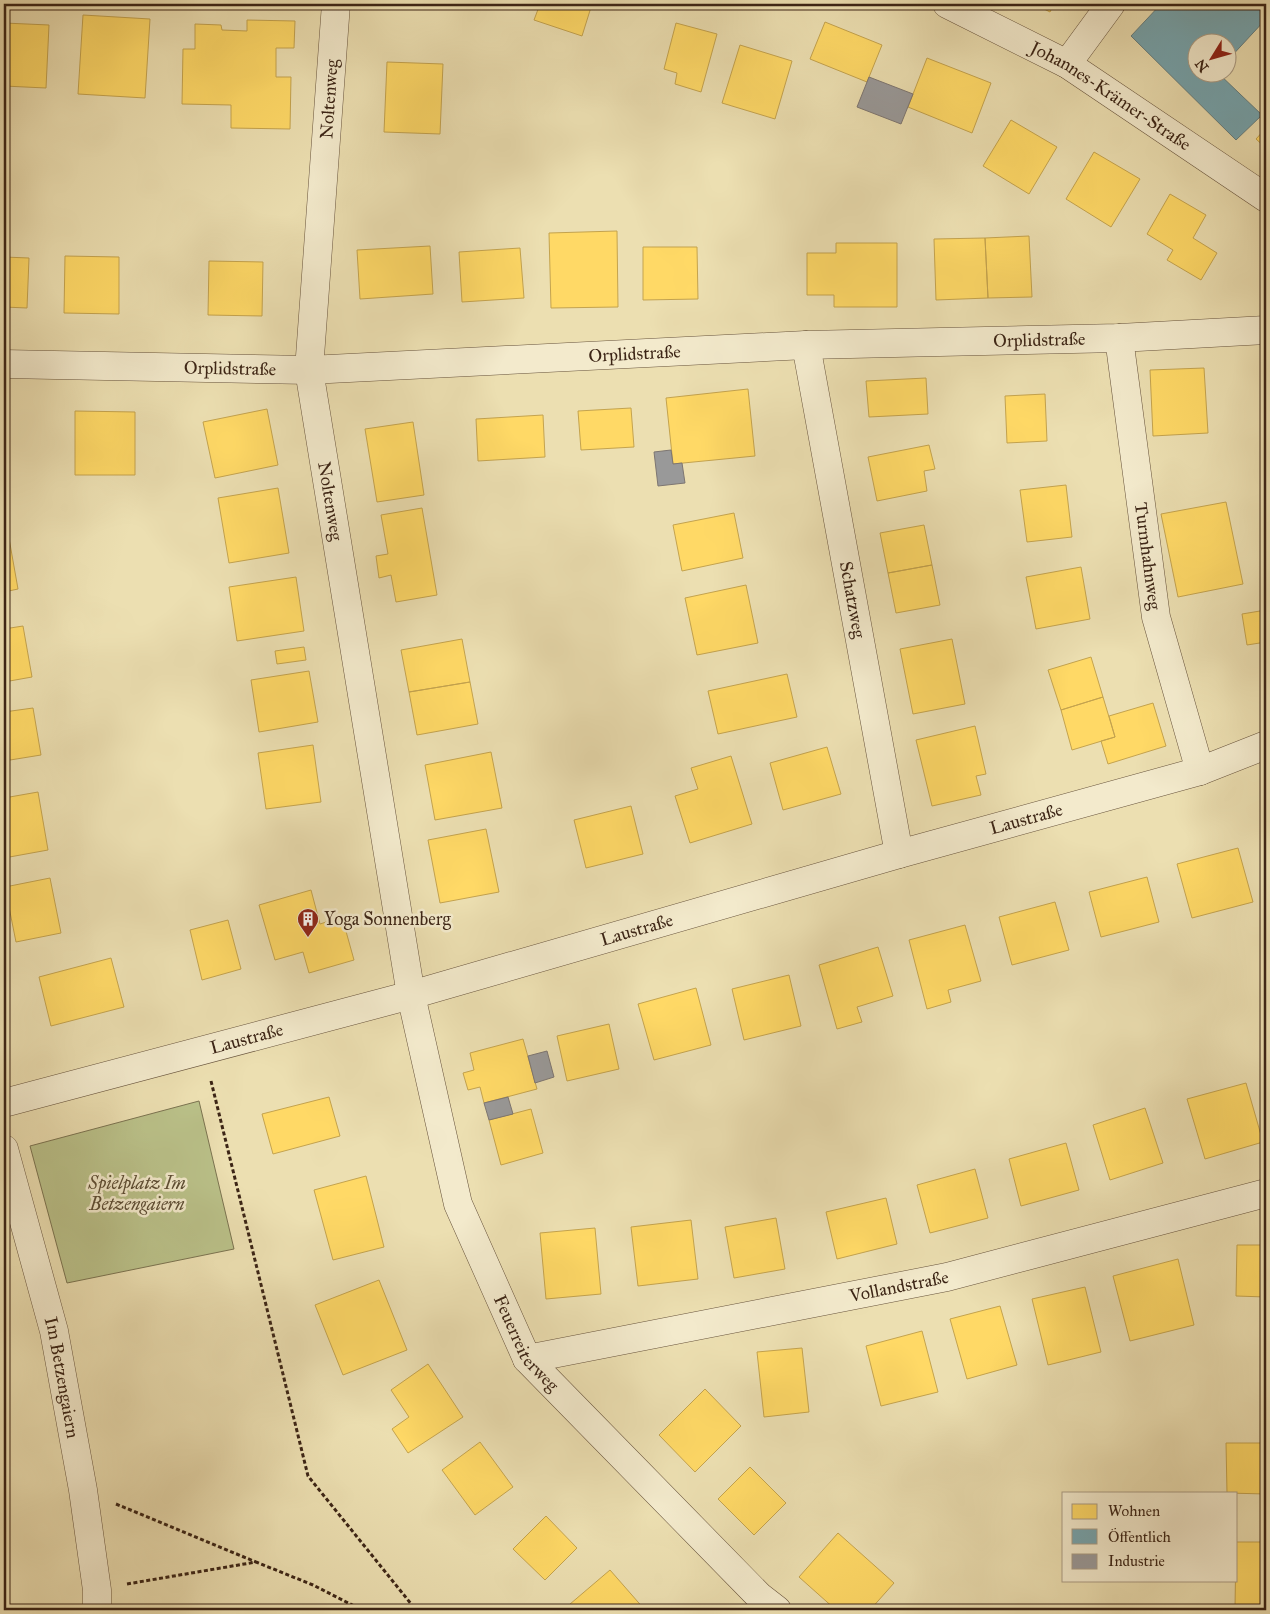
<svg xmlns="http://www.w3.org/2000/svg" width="1270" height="1614" font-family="'IM FELL Great Primer',serif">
  <rect width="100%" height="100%" fill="#ecdfb1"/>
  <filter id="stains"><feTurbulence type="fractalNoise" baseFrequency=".004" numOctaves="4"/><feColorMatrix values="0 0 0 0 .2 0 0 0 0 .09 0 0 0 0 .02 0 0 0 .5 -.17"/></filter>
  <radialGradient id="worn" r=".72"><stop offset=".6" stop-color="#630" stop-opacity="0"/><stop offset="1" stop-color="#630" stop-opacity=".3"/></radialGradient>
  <path fill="#bac189" stroke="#7b7350" d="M199 1101 234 1249 67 1283 30 1146Z"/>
  <path fill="#ffd966" stroke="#c4a34e" d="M540 4H592L582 36 534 20Z
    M1034 4H1054L1050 12Z
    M83 15 150 19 145 98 78 94Z
    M247 20 295 21 294 48H276V77H291L290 129 231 128V105L182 104 183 49H195V24L221 25 222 30 247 31Z
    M825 22 882 45 867 82 810 59Z
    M4 23 49 25 46 88 4 86Z
    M676 23 717 34 701 92 675 84 677 73 664 69Z
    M740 45 792 61 775 119 722 103Z
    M927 58 991 83 972 133 908 107Z
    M387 62 443 64 440 134 384 132Z
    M1011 120 1057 147 1029 194 983 166Z
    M1266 128V148L1256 139Z
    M1094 152 1140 179 1111 227 1066 199Z
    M1170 194 1206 215 1193 238 1217 253 1201 280 1167 260 1173 250 1147 234Z
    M617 231 618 307 551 308 549 233Z
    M1029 236 1032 297 988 298 985 238Z
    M985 238 988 298 936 300 934 239Z
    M836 243H897V307H834V295H807V253H836Z
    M430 246 433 294 360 299 357 250Z
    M643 247H697L698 299 643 300Z
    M520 248 524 298 462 302 459 252Z
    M65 256 119 257V314L64 313Z
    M4 257 29 258 27 308 4 307Z
    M209 261 263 262 262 316 208 315Z
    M1204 368 1208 433 1153 436 1150 370Z
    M926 378 928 414 869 417 866 381Z
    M748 389 755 456 673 464 666 398Z
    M1045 394 1047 441 1007 443 1005 396Z
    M631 408 634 447 581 450 578 411Z
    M267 409 278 465 215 478 203 422Z
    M75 411 135 412V475H75Z
    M543 415 545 457 478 461 476 419Z
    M413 422 424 495 377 502 365 429Z
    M929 445 935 469 924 471 927 491 877 501 868 457Z
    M1066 485 1072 537 1027 542 1020 490Z
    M278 488 289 553 229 563 218 498Z
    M1226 502 1243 584 1178 597 1161 514Z
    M422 508 437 595 396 602 391 575 379 578 376 556 388 554 381 515Z
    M734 513 743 558 682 571 673 525Z
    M924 525 932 565 888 573 880 533Z
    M7 527 18 589 4 592V528Z
    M932 565 940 605 896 613 888 573Z
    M1081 567 1090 619 1036 629 1026 577Z
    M296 577 304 631 237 641 229 587Z
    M746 585 758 643 697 655 685 598Z
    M1266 610V642L1247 645 1242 614Z
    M23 626 32 677 4 682V629Z
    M462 639 470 682 409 692 401 650Z
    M952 639 965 704 913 714 900 649Z
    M304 647 306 660 277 664 275 651Z
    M1091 657 1103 697 1061 710 1048 670Z
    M309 671 318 722 259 732 251 680Z
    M787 674 797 717 718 734 708 691Z
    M470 682 478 724 417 735 409 692Z
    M1103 697 1115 737 1072 750 1061 710Z
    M1153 703 1166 746 1108 764 1101 741 1115 737 1109 716Z
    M33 708 41 755 4 761V712Z
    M975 726 986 774 976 776 981 795 932 806 916 740Z
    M313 745 321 802 266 809 258 753Z
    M827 747 841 794 783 810 770 763Z
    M491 752 502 808 435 820 425 765Z
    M731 756 752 824 690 843 675 796 698 789 691 768Z
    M38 792 48 850 4 858V798Z
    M631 806 643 854 586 868 574 820Z
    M486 829 499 892 440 903 428 840Z
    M1238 848 1253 902 1192 918 1177 864Z
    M1147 877 1159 922 1101 937 1089 892Z
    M50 878 61 933 16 942 5 887Z
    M311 890 320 924 342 917 354 960 309 973 303 952 275 960 259 905Z
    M1055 902 1069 950 1012 965 999 917Z
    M228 920 241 969 202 980 190 930Z
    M965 925 981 981 948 990 951 1002 927 1009 909 940Z
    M878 947 893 996 857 1007 862 1022 837 1029 819 965Z
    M111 958 124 1007 51 1026 39 977Z
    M789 975 801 1026 744 1040 732 989Z
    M696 988 711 1045 654 1060 638 1004Z
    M609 1024 619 1069 567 1081 557 1036Z
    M523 1039 537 1089 484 1103 480 1087 468 1090 463 1073 474 1070 470 1053Z
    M1246 1083 1263 1142 1205 1159 1187 1099Z
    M329 1097 340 1136 273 1154 262 1114Z
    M1145 1108 1163 1163 1110 1180 1093 1125Z
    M531 1109 543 1153 501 1165 489 1120Z
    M1066 1143 1079 1190 1021 1206 1009 1159Z
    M975 1169 988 1218 930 1233 917 1185Z
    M366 1176 384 1247 333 1260 314 1190Z
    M886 1198 897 1244 837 1259 826 1212Z
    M776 1218 785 1269 734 1278 725 1227Z
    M691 1220 698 1279 638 1286 631 1227Z
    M595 1228 601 1294 546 1299 540 1233Z
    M1237 1245H1266V1297L1236 1296Z
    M1178 1259 1194 1325 1130 1341 1113 1276Z
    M379 1280 407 1350 343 1375 315 1305Z
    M1085 1287 1101 1352 1048 1365 1032 1299Z
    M1000 1306 1017 1365 967 1379 950 1319Z
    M922 1331 938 1392 881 1406 866 1346Z
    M802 1348 809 1412 764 1417 757 1352Z
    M428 1364 463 1417 408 1453 392 1429 409 1417 391 1390Z
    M705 1389 741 1426 695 1472 659 1435Z
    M480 1442 513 1487 475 1515 442 1470Z
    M1226 1443H1266V1494L1227 1493Z
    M750 1467 786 1503 754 1535 718 1499Z
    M546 1516 577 1548 545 1580 513 1549Z
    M838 1533 894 1583 870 1610H836L799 1577Z
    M1236 1542H1266V1608H1235Z
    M610 1570 645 1610H563Z"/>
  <path fill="#76a5af" stroke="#657f81" d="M1161 4H1266V21L1265 20 1228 60V42H1198V72H1217L1262 115 1236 140 1131 36Z"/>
  <path fill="#999" stroke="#7d7672" d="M869 77 913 94 901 124 857 107Z
    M671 450 673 464 682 463 685 483 658 486 654 452Z
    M547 1051 554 1077 535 1083 528 1056Z
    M508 1097 513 1114 489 1120 484 1103Z"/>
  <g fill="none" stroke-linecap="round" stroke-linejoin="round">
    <g stroke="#68543d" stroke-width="29">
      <g id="minor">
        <path id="s1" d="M336 4 309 370 411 995 458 1204 527 1359 759 1596 777 1610"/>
        <path id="s2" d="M947 4 1067 64 1266 198"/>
        <path d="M1067 64 1111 4"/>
        <path id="s3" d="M1119 338 1156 617 1200 771"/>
        <path id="s4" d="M806 345 899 854"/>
        <path id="s5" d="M4 364 309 370 806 345 1119 338 1266 330"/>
        <path id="s6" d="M4 1103 411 995 899 854 1200 771 1266 745"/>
        <path id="s7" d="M4 1149 54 1331 83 1490 97 1590V1610"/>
        <path id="s8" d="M527 1359 947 1277 1266 1193"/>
      </g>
    </g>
    <path stroke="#3c2516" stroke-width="3" stroke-dasharray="4 2.5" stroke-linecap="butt" d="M211 1081 308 1476 416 1610
      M116 1504 256 1562
      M127 1584 256 1562 313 1585 362 1610"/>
    <use href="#minor" stroke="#f3eacc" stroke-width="28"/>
  </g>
  <defs>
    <g id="building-pin" transform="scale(1.125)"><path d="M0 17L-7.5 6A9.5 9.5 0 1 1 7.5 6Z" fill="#8f2418" stroke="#f3eacc"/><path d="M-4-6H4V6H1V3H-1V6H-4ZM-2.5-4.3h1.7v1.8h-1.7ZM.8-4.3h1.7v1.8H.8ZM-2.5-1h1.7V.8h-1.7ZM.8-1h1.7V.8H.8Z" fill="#fff"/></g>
  </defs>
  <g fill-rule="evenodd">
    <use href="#building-pin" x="308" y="919"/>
  </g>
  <g text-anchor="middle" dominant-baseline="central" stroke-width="5" stroke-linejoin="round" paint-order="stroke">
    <g font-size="18" fill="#3c2516" stroke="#f3eacc">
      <text stroke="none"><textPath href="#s2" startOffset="188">Johannes-Krämer-Straße</textPath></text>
      <text transform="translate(329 99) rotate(-86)">Noltenweg</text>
      <text stroke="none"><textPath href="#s5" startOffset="1036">Orplidstraße</textPath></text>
      <text stroke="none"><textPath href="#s5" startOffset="631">Orplidstraße</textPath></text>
      <text stroke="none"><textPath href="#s5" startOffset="226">Orplidstraße</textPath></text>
      <text stroke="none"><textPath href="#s1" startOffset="500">Noltenweg</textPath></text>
      <text stroke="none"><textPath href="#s3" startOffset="220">Turmhahnweg</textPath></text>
      <text stroke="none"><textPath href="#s4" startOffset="259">Schatzweg</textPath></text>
      <text stroke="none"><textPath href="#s6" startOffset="1061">Laustraße</textPath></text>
      <text stroke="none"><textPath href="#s6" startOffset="656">Laustraße</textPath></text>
      <text stroke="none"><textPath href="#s6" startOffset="251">Laustraße</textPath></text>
      <text stroke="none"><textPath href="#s8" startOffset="379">Vollandstraße</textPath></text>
      <text stroke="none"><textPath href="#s1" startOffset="1370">Feuerreiterweg</textPath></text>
      <text stroke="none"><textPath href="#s7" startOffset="236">Im Betzengaiern</textPath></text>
    </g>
    <g font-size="18" fill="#3c2516" stroke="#f3eacc" text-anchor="start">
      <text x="324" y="919">Yoga Sonnenberg</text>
    </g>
    <g font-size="18" font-style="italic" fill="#5c4c33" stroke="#f3eacc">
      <text x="137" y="1183">Spielplatz Im<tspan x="137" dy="21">Betzengaiern</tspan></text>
    </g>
  </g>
  <rect width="1270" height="1614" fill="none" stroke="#ecdfb1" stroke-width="20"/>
  <rect x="5" y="5" width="1260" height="1604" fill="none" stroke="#3c2516" stroke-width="2.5"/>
  <rect x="10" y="10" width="1250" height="1594" fill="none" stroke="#3c2516"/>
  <rect x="1062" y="1492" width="175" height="90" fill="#f3eacc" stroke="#aa9b83"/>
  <rect x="1072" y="1504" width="25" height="15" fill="#ffd966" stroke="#aa9b83"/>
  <text x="1108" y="1516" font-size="15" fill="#3c2516">Wohnen</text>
  <rect x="1072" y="1529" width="25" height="15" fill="#76a5af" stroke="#aa9b83"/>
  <text x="1108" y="1542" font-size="15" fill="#3c2516">Öffentlich</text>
  <rect x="1072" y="1554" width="25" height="15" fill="#999999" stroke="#aa9b83"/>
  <text x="1108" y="1566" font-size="15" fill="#3c2516">Industrie</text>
  <g transform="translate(1212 58) rotate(233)"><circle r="24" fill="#f3eacc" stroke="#aa9b83"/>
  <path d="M0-4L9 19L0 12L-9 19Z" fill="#8f2418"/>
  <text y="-8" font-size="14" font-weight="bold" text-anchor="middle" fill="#3c2516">N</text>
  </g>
  <rect width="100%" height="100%" filter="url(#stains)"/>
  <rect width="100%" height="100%" fill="url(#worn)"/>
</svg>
